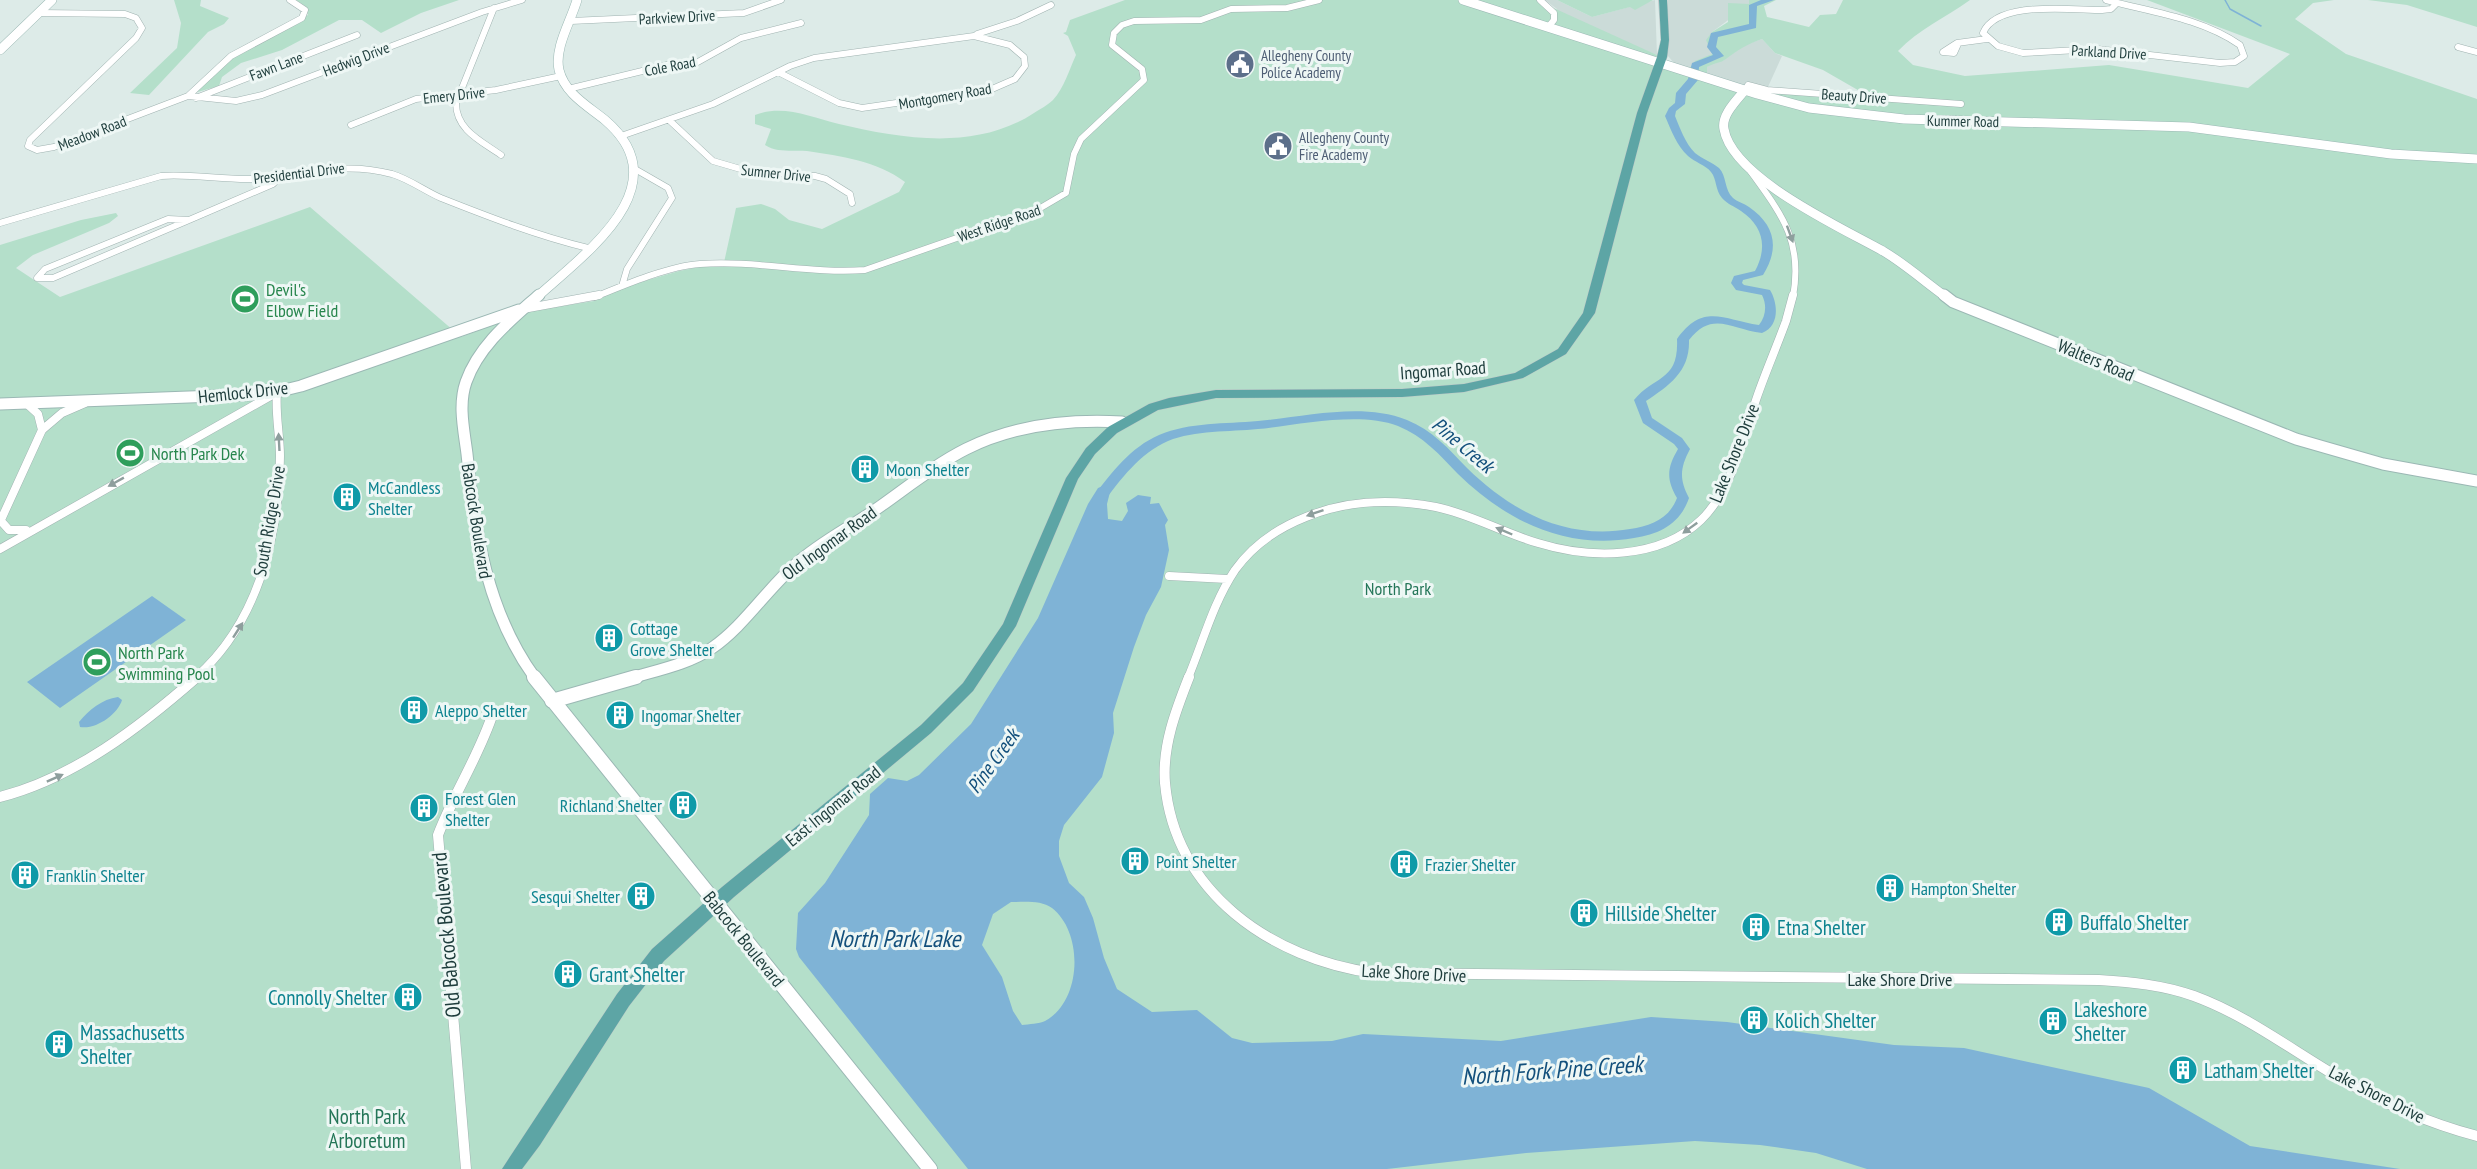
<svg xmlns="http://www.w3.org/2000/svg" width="2477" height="1169" font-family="'PT Sans Narrow',sans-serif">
  <rect width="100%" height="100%" fill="#ddebe8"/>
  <path fill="#cbdbd8" d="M1545 0H1557L1592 17 1655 0 1657 55 1559 17 1557 9Z
    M1668 0H1749L1750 4 1712 32 1708 46 1712 54 1689 69 1675 64 1668 56Z
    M1762 39 1775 53 1782 56 1767 89H1755L1707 74V67L1710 64 1724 60 1744 45Z"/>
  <path fill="#b4dfca" d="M174 0H201L200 6 229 18 224 24 208 32 149 95 130 93 177 48 181 23Z
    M296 0H459L421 13 381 33 362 20H339L282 50 241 63 222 77 219 86 194 93 235 55 308 15 305 6Z
    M1125 0H1536L1657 55 1655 65 1764 100 1772 93 1870 97 1823 70 1775 53 1762 39C1747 44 1738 50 1726 59 1721 63 1713 63 1707 67V74L1689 69 1695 61 1712 54 1706 40 1712 32 1728 22V3L1749 4V0H1776L1764 6 1767 17 1809 27 1820 15 1836 14 1843 0H1970C1945 18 1919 29 1898 51L1913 65 1965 76 2109 65 2248 88 2290 54 2147 0H2334L2313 3 2295 19 2346 54 2477 99V1169H0V245L81 220 116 213 118 216 109 223 33 255 16 268 60 297 310 207 461 337 531 311 594 301 627 286 679 271 699 267H723L736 208 761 204 775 209 789 220 822 229 899 192 905 182C877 161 841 156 807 151 793 150 777 153 765 145L771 129 755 124V115C783 104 810 117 839 124 903 139 976 151 1034 113 1040 109 1048 105 1053 100 1064 88 1069 70 1076 55L1068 36 1063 33 1066 32 1070 20Z
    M1557 0H1653L1635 10 1630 7 1592 17Z
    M2368 0H2477V27L2407 5Z"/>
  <path fill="#7fb3d6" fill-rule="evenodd" d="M1108 484 1111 488 1107 504 1108 519 1122 521 1128 511 1126 503 1138 495 1151 497 1150 504 1159 503 1168 520 1165 525 1169 550 1161 587 1146 615 1134 647 1113 713 1114 733 1102 777 1064 825 1059 841V856L1069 883 1084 897 1093 918 1104 958 1117 989 1152 1012 1197 1010 1232 1038 1252 1043 1332 1041 1363 1034 1501 1041 1651 1017 1727 1022 1894 1045 1964 1048 2149 1088 2250 1146 2400 1169H1867L1816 1153 1760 1145 1695 1141 1526 1153 1387 1169H968L799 957 796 949 798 913 825 883 869 815 870 794 888 778 907 781 919 775 971 724 1038 618 1088 504 1098 488ZM1011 902C1024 902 1041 900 1052 908 1084 933 1082 1001 1045 1021 1039 1024 1029 1024 1022 1025L1013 1011 1002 977 982 945 993 914Z
    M152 596 186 620 60 708 27 682Z
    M118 697 122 700C118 714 96 730 80 727L79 722C89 710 102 699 118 697Z"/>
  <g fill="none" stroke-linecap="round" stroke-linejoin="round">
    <path stroke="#7fb3d6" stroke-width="1.5" d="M2225 0 2230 9 2261 26"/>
    <path fill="#7fb3d6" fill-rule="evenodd" d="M1761 0H1774L1757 6 1756 28 1718 37 1716 47 1724 56 1699 67 1698 80 1686 94 1685 104 1676 111 1675 116C1680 128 1685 143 1695 153 1702 159 1712 162 1719 168 1727 176 1724 190 1733 198 1737 202 1744 203 1749 207 1775 225 1780 248 1763 275L1743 280 1742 283 1744 285 1770 290C1778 303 1780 326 1762 333 1731 329 1712 310 1689 340 1690 371 1670 385 1646 401L1652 418 1682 438 1690 449C1680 468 1679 479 1689 498 1680 524 1660 534 1634 538 1566 550 1506 521 1458 474 1440 455 1423 436 1398 426 1359 411 1299 425 1258 429 1229 432 1195 430 1168 441 1140 453 1120 480 1103 503H1093L1092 500 1093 497C1111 473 1131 447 1159 435 1190 422 1225 424 1258 421 1306 417 1361 402 1407 420 1432 430 1449 449 1467 468 1512 512 1566 540 1630 529 1651 526 1669 519 1677 498 1666 479 1667 468 1678 449L1674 444 1643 423 1634 400C1654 375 1679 382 1677 339 1703 302 1724 320 1759 325 1766 316 1767 305 1762 295L1736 290 1731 283 1734 276 1755 271C1768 247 1763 226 1741 211 1734 206 1727 204 1722 198 1715 190 1717 179 1711 172 1706 165 1694 162 1688 156 1677 146 1671 130 1665 116L1669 108 1675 103 1676 93 1688 79 1692 63 1713 55 1707 47 1711 33 1749 24V5Z"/>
    <g stroke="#a0b3b1" stroke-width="7">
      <path id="street-far2" d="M1540 0 1554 13V20L1548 27
        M2106 0C2151 12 2201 18 2240 45L2244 56 2235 62 2220 63 2097 49 2023 53 1998 46 1983 33C1997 0 2071 10 2102 10L2111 9 2117 3
        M494 8 456 103C456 130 481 141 501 155
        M40 13 125 14 136 18 142 28 136 38 30 140 28 146 37 150 54 147 188 96 231 56 302 18 305 10 290 0
        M571 21 744 13 781 0
        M977 34 1017 21 1051 5
        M1958 44 1954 53 1943 52 1957 43 1987 39
        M2458 47 2477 52
        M568 89 667 65 696 63 741 38 801 23
        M1745 90 1748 85 1767 90 1961 104
        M188 96 236 101 262 95 482 12 522 0
        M196 98 357 35
        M669 120 713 161 744 170 815 176 826 179 850 194 852 203
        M351 125 416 99 496 90 561 76
        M621 136 713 104 790 66 814 58 974 36 1010 45 1024 57 1025 66 1015 79 992 89 862 108 839 103 778 72
        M1751 172C1782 215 1803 241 1793 297
        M168 219 189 220 53 278H37L45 269Z
        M189 220 273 184 282 175
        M0 223 161 176C190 174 218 179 247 179 301 179 334 159 392 174 409 179 425 191 441 198 489 217 538 236 588 248
        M622 286 627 269 672 198 668 188 635 169
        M595 297C624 285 669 266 700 264 755 260 810 274 865 270L1037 210 1066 193 1074 154 1081 139 1144 80 1142 69 1112 45 1114 33 1122 25 1134 21 1201 20 1231 9 1287 8 1319 0"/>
    </g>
    <g stroke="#a0b3b1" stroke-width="9">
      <path id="street-far1" d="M523 309 599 295
        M26 403 38 414 42 430
        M1 521 9 530H26
        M0 522 42 430 62 413 85 403
        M0 549 274 394
        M1169 576 1227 579
        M195 678C258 623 279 537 280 456 280 435 275 414 277 392
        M1188 678C1203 642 1213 603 1235 570 1253 545 1278 528 1306 517 1347 500 1393 499 1436 507 1471 514 1503 533 1538 543 1590 559 1659 560 1701 520 1733 489 1743 437 1757 397 1766 371 1777 346 1786 321L1793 295"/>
    </g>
    <g stroke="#a0b3b1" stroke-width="11">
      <path id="street" d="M1189 677C1176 710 1162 746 1165 783 1175 893 1272 959 1374 973L2099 980C2131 982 2163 985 2194 996 2246 1015 2290 1049 2338 1077 2382 1103 2428 1123 2477 1136
        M0 797C74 778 140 727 197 677
        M466 1169 438 835C454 793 479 756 493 713"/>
    </g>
    <g stroke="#9bb8b4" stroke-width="10">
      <path id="secondary-far2" d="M1463 0 1757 94 1809 108 1904 119 2189 127 2391 154 2477 159
        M0 50 52 0
        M1745 90C1737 100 1721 115 1724 129 1732 178 1842 228 1883 251 1905 264 1925 282 1946 297
        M537 297C587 252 681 185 605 120 588 106 565 94 559 70 554 48 571 21 577 0"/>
    </g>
    <g stroke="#9bb8b4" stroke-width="13">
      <path id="secondary-far1" d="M1944 295 1953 302 2296 439 2383 464 2477 481
        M0 404 268 394 301 386 519 310
        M535 678C487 612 475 533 467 454 464 430 458 405 466 382 479 345 511 320 539 295
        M631 678C658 670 689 664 712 648 744 626 766 590 796 564 819 543 849 528 875 510 904 490 934 465 966 449 1014 425 1069 419 1122 422"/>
    </g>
    <g stroke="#9bb8b4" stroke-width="16">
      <path id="secondary" d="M534 677 930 1169
        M552 701 636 677"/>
    </g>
    <g stroke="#c0c8c8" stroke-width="1">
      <path id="primary" d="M1659 0H1667L1669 40 1667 57 1647 113 1595 313 1566 354 1523 378 1464 392 1402 397 1216 398 1158 410 1117 433 1095 454 1078 479 1016 626 973 691 931 733 734 897 664 961 629 1006 540 1145 522 1169H502L617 994 652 949 722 887 921 725 963 683 1003 624 1066 478 1086 448 1108 427 1149 404 1169 398 1216 390 1402 389 1464 384 1515 373 1558 349 1583 313 1637 113 1657 57 1661 40Z"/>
    </g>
    <use href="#street-far2" stroke="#fff" stroke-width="6"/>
    <use href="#street-far1" stroke="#fff" stroke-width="8"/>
    <use href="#street" stroke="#fff" stroke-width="10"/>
    <use href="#secondary-far2" stroke="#fff" stroke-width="9"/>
    <use href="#secondary-far1" stroke="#fff" stroke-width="11"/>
    <use href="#secondary" stroke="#fff" stroke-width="14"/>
    <use href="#primary" fill="#5da5a5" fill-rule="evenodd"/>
  </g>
  <defs><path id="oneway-solid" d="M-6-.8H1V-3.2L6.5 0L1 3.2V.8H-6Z" transform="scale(1.5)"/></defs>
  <g fill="#8e9e9d">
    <use href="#oneway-solid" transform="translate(1790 234) rotate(70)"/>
    <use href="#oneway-solid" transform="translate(279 442) rotate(-93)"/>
    <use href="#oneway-solid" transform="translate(116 482) rotate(151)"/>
    <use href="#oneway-solid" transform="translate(1315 513) rotate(161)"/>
    <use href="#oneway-solid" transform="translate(1690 528) rotate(144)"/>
    <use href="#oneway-solid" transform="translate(1504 531) rotate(-157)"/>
    <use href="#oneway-solid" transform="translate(238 630) rotate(-57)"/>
    <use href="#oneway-solid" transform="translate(55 778) rotate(-24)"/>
  </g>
  <defs>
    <g id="civic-disc" transform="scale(1.5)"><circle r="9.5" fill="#5c6f8a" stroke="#eef7f5"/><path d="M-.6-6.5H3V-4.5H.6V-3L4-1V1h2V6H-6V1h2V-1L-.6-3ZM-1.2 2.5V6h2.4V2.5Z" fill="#fff"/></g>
    <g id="stadium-disc" transform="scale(1.5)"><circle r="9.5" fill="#2e9e5b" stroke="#eef7f5"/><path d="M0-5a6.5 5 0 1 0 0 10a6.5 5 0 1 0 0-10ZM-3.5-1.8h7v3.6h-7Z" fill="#fff"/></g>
    <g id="building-disc" transform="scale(1.5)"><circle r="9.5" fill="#0f9aa8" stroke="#eef7f5"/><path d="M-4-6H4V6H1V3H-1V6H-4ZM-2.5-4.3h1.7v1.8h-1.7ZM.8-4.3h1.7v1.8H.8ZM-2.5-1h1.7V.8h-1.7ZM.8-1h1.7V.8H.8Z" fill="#fff"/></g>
  </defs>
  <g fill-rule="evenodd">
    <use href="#civic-disc" x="1240" y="64"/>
    <use href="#civic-disc" x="1278" y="146"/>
    <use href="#stadium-disc" x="245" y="299"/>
    <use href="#stadium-disc" x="130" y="453"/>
    <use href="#building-disc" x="865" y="469"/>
    <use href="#building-disc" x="347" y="497"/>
    <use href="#building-disc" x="609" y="638"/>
    <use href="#stadium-disc" x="97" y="662"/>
    <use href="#building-disc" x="414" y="710"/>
    <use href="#building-disc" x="620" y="715"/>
    <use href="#building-disc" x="683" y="805"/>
    <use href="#building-disc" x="424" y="808"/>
    <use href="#building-disc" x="1135" y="861"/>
    <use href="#building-disc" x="1404" y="864"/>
    <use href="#building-disc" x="25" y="875"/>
    <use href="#building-disc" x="1890" y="888"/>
    <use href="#building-disc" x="641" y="896"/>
    <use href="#building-disc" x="1584" y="913"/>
    <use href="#building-disc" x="2059" y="922"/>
    <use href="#building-disc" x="1756" y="927"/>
    <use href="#building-disc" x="568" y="974"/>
    <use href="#building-disc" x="408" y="997"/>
    <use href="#building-disc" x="1754" y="1020"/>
    <use href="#building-disc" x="2053" y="1021"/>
    <use href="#building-disc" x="59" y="1044"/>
    <use href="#building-disc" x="2183" y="1070"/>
  </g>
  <g text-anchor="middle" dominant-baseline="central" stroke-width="6" stroke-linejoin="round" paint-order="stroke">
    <g font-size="15" fill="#1d3c3b" stroke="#eef7f5">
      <text transform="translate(677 17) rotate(-3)">Parkview Drive</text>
      <text transform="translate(2109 52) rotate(3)">Parkland Drive</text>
      <text transform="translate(356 59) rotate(-21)">Hedwig Drive</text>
      <text transform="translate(276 66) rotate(-21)">Fawn Lane</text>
      <text transform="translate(670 66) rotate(-11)">Cole Road</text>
      <text transform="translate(454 95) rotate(-6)">Emery Drive</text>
      <text transform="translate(945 96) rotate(-10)">Montgomery Road</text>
      <text transform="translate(1854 96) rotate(4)">Beauty Drive</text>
      <text transform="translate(1963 121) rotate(1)">Kummer Road</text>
      <text transform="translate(92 133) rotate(-21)">Meadow Road</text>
      <text transform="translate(299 173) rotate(-7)">Presidential Drive</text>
      <text transform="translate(776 173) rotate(6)">Sumner Drive</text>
      <text transform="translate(999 223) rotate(-19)">West Ridge Road</text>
    </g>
    <g font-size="15" fill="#4e5e75" stroke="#eef7f5" text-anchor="start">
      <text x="1261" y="55">Allegheny County<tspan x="1261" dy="17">Police Academy</tspan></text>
      <text x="1299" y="137">Allegheny County<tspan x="1299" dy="17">Fire Academy</tspan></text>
    </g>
    <g font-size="18" fill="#27864d" stroke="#eef7f5" text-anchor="start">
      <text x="266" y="289">Devil's<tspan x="266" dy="21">Elbow Field</tspan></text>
      <text x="151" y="453">North Park Dek</text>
      <text x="118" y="652">North Park<tspan x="118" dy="21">Swimming Pool</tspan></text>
    </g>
    <g font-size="18" fill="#1d3c3b" stroke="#eef7f5">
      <text transform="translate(2096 360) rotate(23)">Walters Road</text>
      <text transform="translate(1443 370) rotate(-4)">Ingomar Road</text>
      <text transform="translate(243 392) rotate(-6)">Hemlock Drive</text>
      <text transform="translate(1734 453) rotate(-68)">Lake Shore Drive</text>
      <text transform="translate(269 521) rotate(-80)">South Ridge Drive</text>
      <text transform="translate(477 521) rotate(81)">Babcock Boulevard</text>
      <text transform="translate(829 543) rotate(-36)">Old Ingomar Road</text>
      <text transform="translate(833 806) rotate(-39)">East Ingomar Road</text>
      <text transform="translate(744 939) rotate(51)">Babcock Boulevard</text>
      <text transform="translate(1414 973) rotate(3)">Lake Shore Drive</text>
      <text x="1900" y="979">Lake Shore Drive</text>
      <text transform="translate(2377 1094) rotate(27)">Lake Shore Drive</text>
    </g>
    <g font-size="18" fill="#0d838f" stroke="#eef7f5" text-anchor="start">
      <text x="886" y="469">Moon Shelter</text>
      <text x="368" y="487">McCandless<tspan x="368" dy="21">Shelter</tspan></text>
      <text x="630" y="628">Cottage<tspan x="630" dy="21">Grove Shelter</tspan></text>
      <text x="435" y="710">Aleppo Shelter</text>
      <text x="641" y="715">Ingomar Shelter</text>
      <text x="445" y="798">Forest Glen<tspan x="445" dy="21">Shelter</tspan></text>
      <text x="662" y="805" text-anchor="end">Richland Shelter</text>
      <text x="1156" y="861">Point Shelter</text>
      <text x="1425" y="864">Frazier Shelter</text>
      <text x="46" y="875">Franklin Shelter</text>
      <text x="1911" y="888">Hampton Shelter</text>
      <text x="620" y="896" text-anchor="end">Sesqui Shelter</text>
    </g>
    <g font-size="18" fill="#247658" stroke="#eef7f5">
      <text x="1398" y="588">North Park</text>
    </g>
    <g font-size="20" font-style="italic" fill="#13507c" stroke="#eef7f5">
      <text transform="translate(1463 445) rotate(40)">Pine Creek</text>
      <text transform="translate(993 761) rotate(-54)">Pine Creek</text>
    </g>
    <g font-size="21" fill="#0d838f" stroke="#eef7f5" text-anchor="start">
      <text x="1605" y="913">Hillside Shelter</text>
      <text x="2080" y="922">Buffalo Shelter</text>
      <text x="1777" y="927">Etna Shelter</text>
      <text x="589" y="974">Grant Shelter</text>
      <text x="387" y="997" text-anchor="end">Connolly Shelter</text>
      <text x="2074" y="1009">Lakeshore<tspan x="2074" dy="24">Shelter</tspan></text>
      <text x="1775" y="1020">Kolich Shelter</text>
      <text x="80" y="1032">Massachusetts<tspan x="80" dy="24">Shelter</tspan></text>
      <text x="2204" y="1070">Latham Shelter</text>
    </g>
    <g font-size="21" fill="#1d3c3b" stroke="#eef7f5">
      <text transform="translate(446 935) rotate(-95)">Old Babcock Boulevard</text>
    </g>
    <g font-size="21" fill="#247658" stroke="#eef7f5">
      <text x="367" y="1116">North Park<tspan x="367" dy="24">Arboretum</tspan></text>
    </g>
    <g font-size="24" font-style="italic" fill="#13507c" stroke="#eef7f5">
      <text x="895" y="938">North Park Lake</text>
      <text transform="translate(1552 1070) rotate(-4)">North Fork Pine Creek</text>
    </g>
  </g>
</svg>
